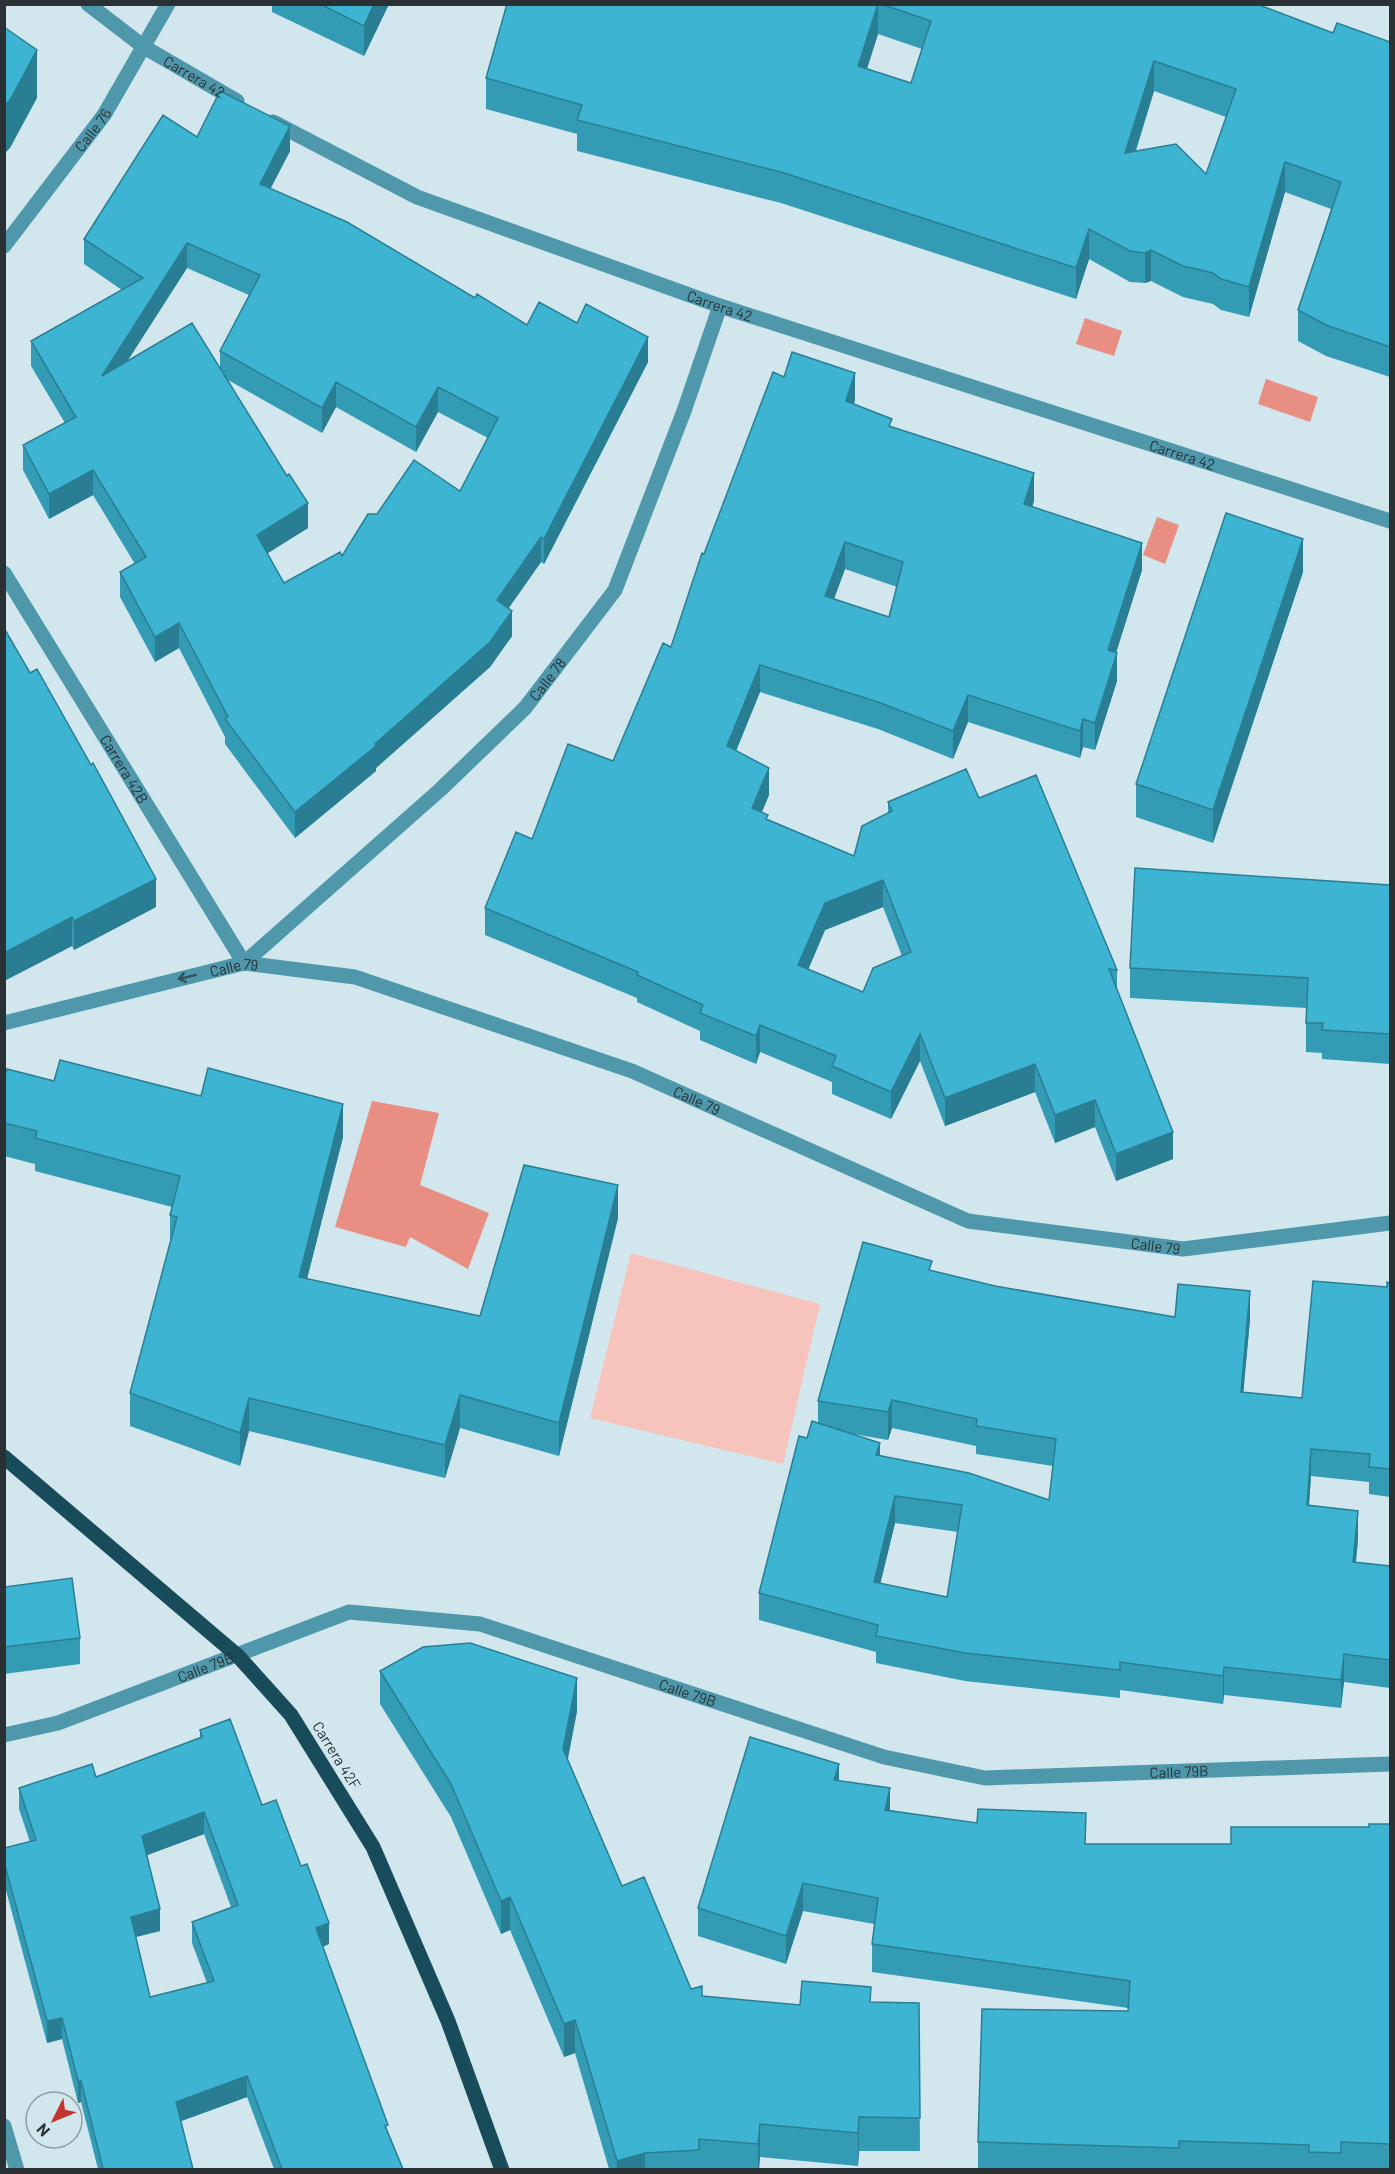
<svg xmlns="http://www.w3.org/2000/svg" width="1395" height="2174" font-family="Barlow,sans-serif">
  <rect width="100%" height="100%" fill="#d2e7ed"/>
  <path fill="#f7c4bd" d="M631 1253 820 1304 783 1464 590 1418Z"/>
  <path fill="#e88e83" d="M1085 318 1122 331 1114 356 1076 344Z
    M1266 379 1318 397 1310 422 1258 404Z
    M1157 517 1179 525 1165 564 1143 555Z
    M372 1101 439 1113 420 1185 489 1213 468 1269 410 1237 406 1247 335 1227Z"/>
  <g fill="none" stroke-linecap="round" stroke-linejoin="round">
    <g stroke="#4f97aa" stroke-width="15">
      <path id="s1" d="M88 4 144 47 237 101"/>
      <path id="s2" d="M273 122 417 197 720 306 1390 521"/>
      <path id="s3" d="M4 246 104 115 168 4"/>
      <path id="s4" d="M4 573 244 963"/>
      <path id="s5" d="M244 963 441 789 525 708 615 590 684 411 720 306"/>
      <path id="s6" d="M4 1023 244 963 355 977 632 1071 968 1221 1183 1249 1390 1223"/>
      <path id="s7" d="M4 1735 58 1723 349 1612 480 1624 884 1757 985 1778 1390 1764"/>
      <path d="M4 2126 17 2170"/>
    </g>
    <path stroke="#184c5a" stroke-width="15" d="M4 1457 238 1656 291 1715 373 1847 448 2021 502 2170"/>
  </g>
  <path fill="#349bb5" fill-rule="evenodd" d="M272 4H389L364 56 272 12Z
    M507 4H1257L1333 33 1390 42V377L1326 356 1298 341V310L1331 209 1285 192 1249 317 1221 310 1213 304 1183 297 1151 281 1145 283 1130 282 1089 259 1076 299 781 203 577 151V134L486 109V78ZM878 34 922 49 911 83 867 69ZM1154 91 1226 117 1206 174 1136 151Z
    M197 137 290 151 270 189 475 298 527 325 648 362 544 564 541 562 508 608 512 636 490 667 376 768V771L295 838 225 744V737L179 648 155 662 120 597V572L135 564 93 495 49 519 23 470V445L65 423 31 366V341L122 290 84 264V239ZM187 268 249 295 220 351V369L127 361ZM228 380 322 433 336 407 416 452 438 412 488 438 460 491 377 514 342 556 284 583 267 553 308 528Z
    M784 377 855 400 854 404 892 427 1034 501 1032 507 1142 570 1116 653 1117 681 1095 750 1083 747 1080 758 968 722 953 759 878 729 760 692 736 751 769 795 762 812 768 820 854 856 888 813V802L979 798 1117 970V989L1173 1159 1116 1181 1095 1127 1055 1143 1035 1092 945 1126 920 1061 891 1119 832 1094V1082L760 1052 756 1064 700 1040V1031L637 1002V998L485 935V908L532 839 613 761 671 647 704 554ZM845 569 897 587 889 617 834 599ZM883 907 902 956 863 992 808 970 825 930Z
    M1303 572 1213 843 1136 817V784Z
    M4 628 156 907 74 950 72 946 4 981Z
    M1390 885V1064L1322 1059V1053L1306 1052V1008L1130 998V968Z
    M4 1078 54 1081 343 1137 307 1279 480 1316 618 1218 559 1456 460 1428 445 1478 249 1431 240 1466 130 1426V1393L170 1244V1215L172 1207 35 1171V1164L4 1156Z
    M932 1271 995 1286 1175 1317 1250 1319 1243 1392 1302 1398 1390 1283V1497L1369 1494V1482L1311 1476 1309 1505 1358 1539 1356 1562 1390 1566V1688L1344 1682 1341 1708 1224 1695 1223 1704 1120 1690V1698L965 1681 876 1663V1652L759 1620V1593L807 1438 818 1423V1401ZM892 1428 976 1446V1454L1053 1466 1049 1500 880 1455 853 1434 888 1440ZM895 1523 958 1532 947 1597 880 1584Z
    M4 1583 5 1587 80 1638V1664L4 1674Z
    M380 1671 577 1711 568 1759 622 1886 691 1989 702 1996 800 2005 871 2002 919 2003 920 2151H859L858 2166 760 2157 759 2169H609L575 2053 564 2057 510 1930 501 1934 451 1817 380 1704Z
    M200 1730 262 1805 329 1944 323 1947 388 2131 403 2169H274L247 2097 181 2121 193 2169H98L81 2102 78 2103 62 2039 47 2043 4 1883V1848L30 1842 19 1809V1788L96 1777 200 1738ZM204 1834 231 1907 192 1922V1943L207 1983 150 1997 136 1937 160 1931 147 1855Z
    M839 1780 890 1810 1086 1844H1231L1369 1827 1390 1824V2169H978V2142L1128 2011V2008L872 1972V1944L874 1924 803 1911 786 1964 698 1936V1908Z"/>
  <path fill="#2a7e93" d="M374 4H389L364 56V26Z
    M878 4V34L858 96V66Z
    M37 50V98L10 148 4 154V106Z
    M1154 61V91L1125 183V153Z
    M290 126V151L260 209V184Z
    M1285 162V192L1249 317V287Z
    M1089 229V259L1076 299V268Z
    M187 243V268L102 401V376Z
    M1151 250V281L1145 283V253Z
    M648 337V362L544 564V539Z
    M855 373V400L846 428V401Z
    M336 382V407L322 433V408Z
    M438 387V412L416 452V427Z
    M93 470V495L49 519V494Z
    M1034 473V501L1024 531V504Z
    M308 503V528L257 560V535Z
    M541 537V562L497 625V600Z
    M1303 539V572L1213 843V810Z
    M845 542V569L825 623V596Z
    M1142 543V570L1108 678V650Z
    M512 611V636L490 667 376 768V771L295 838V812L375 744Z
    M179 623V648L155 662V637Z
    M1117 653V681L1095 750V723Z
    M760 665V692L727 773V746Z
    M968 695V722L953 759V731Z
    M1083 719V747L1080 758V731Z
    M769 768V795L752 835V808Z
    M156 879V907L74 950V921Z
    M883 880V907L825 930 798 993V965L825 903Z
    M72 917V946L4 981V953Z
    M760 1025V1052L756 1064V1036Z
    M920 1034V1061L891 1119V1092Z
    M1035 1064V1092L945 1126V1098Z
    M1095 1100V1127L1055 1143V1115Z
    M343 1104V1137L299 1310V1277Z
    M1173 1132V1159L1116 1181V1154Z
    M618 1185V1218L559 1456V1423Z
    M1250 1291V1319L1241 1419V1392Z
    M460 1395V1428L445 1478V1445Z
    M249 1398V1431L240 1466V1433Z
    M892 1400V1428L888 1440V1412Z
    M880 1443V1471L876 1455Z
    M1311 1449V1476L1307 1533V1505Z
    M895 1496V1523L874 1610V1582Z
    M1358 1511V1539L1353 1590V1562Z
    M1344 1654V1682L1341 1708V1680Z
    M1224 1667V1695L1223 1704V1676Z
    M577 1678V1711L563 1782V1749Z
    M839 1764V1792L834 1780Z
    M890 1788V1815L885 1810Z
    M204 1812V1834L142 1857V1836Z
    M803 1883V1911L786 1964V1936Z
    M510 1897V1930L501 1934V1901Z
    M160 1909V1931L131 1938V1917Z
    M329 1923V1944L316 1949V1928Z
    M62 2018V2039L47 2043V2021Z
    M575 2020V2053L564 2057V2024Z
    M247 2076V2097L176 2123V2102Z
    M78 2081H81V2102L78 2103Z
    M859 2117V2151L858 2166V2133Z
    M760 2124V2157L759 2169H758V2144Z
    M645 2153V2169H617V2161Z"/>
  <path fill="#3cb4d2" stroke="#2a7e93" stroke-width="1.5" fill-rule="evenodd" d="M320 4H374L364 26Z
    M507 4H878L858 66 911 83 931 21 881 4H1257L1333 33 1337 23 1390 42V347L1326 325 1298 310 1341 182 1285 162 1249 287 1221 279 1213 273 1183 266 1151 250 1145 253 1130 251 1089 229 1076 268 781 172 577 120 582 105 486 78ZM1154 61 1236 89 1206 174 1176 144 1125 153Z
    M4 27 37 50 10 100 4 106Z
    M220 91 290 126 260 184 347 222 475 298 477 294 527 325 539 302 577 323 586 304 648 337 544 539 541 537 497 600 512 611 490 642 375 744 376 746 295 812 225 719 228 717 179 623 155 637 120 572 146 557 93 470 49 494 23 445 76 417 31 341 143 278 84 239 163 115 197 137ZM187 243 260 275 220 351 322 408 336 382 416 427 438 387 498 418 460 491 414 460 377 514H368L342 556 340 552 284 583 257 535 308 503 289 474 287 476 192 323 102 376Z
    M792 352 855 373 846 401 892 419 889 426 1034 473 1024 504 1142 543 1108 650 1117 653 1095 723 1083 719 1080 731 968 695 953 731 878 702 760 665 727 746 769 768 752 808 768 815 766 819 854 856 862 826 892 811 888 802 966 769 979 798 1036 775 1117 970 1109 969 1173 1132 1116 1154 1095 1100 1055 1115 1035 1064 945 1098 920 1034 891 1092 832 1066 836 1056 760 1025 756 1036 700 1013 703 1005 637 975 638 972 485 908 516 832 532 839 568 744 613 761 663 643 671 647 702 553 704 554 773 372 784 377ZM845 542 903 562 889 617 825 596ZM883 880 911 952 873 968 863 992 798 965 825 903Z
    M1226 513 1303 539 1213 810 1136 784Z
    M4 628 30 673 37 669 91 765 93 763 156 879 74 921 72 917 4 953Z
    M1135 868 1390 885V1034L1322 1030 1323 1023H1306L1308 978 1130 968Z
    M60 1060 201 1096 208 1068 343 1104 299 1277 480 1316 524 1165 618 1185 559 1423 460 1395 445 1445 249 1398 240 1433 130 1393 177 1217 170 1215 180 1176 35 1138 37 1131 4 1123V1078L7 1069 54 1081Z
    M863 1242 932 1261 929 1270 995 1286 1175 1317 1178 1284 1250 1291 1241 1392 1302 1398 1313 1281 1387 1287V1282L1390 1283V1469L1369 1467 1370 1454 1311 1449 1307 1505 1358 1511 1353 1562 1390 1566V1660L1344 1654 1341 1680 1224 1667 1223 1676 1120 1662V1670L965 1653 876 1636 878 1625 759 1593 799 1436 807 1438 812 1421 880 1443 876 1455 969 1473 1049 1500 1056 1439 976 1426 977 1419 892 1400 888 1412 818 1401ZM895 1496 962 1505 947 1597 874 1582Z
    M72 1578 80 1638 4 1647V1583L5 1587Z
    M470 1643 577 1678 563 1749 622 1886 644 1877 691 1989 702 1986V1996L800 2005 802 1981 871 1987 870 2002 919 2003 920 2118 859 2117 858 2133 760 2124 758 2144 699 2139V2150L645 2153 617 2161 575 2020 564 2024 510 1897 501 1901 451 1784 380 1671 423 1647Z
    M230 1719 262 1805 276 1800 301 1866 307 1864 329 1923 316 1928 388 2125 385 2126 403 2169H282L247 2076 176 2102 193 2169H103L81 2081H78L62 2018 47 2021 4 1862V1848L36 1840 19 1788 92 1764 96 1777 202 1737 200 1730ZM204 1812 238 1905 192 1922 214 1981 150 1997 131 1917 160 1909 142 1836Z
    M750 1737 839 1764 834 1780 890 1788 885 1810 977 1823 978 1809 1086 1813 1085 1844H1231V1827H1369V1824H1390V2144L1341 2142V2153L1309 2152V2145L1179 2141V2148L978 2142 982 2009 1128 2011 1130 1981 872 1944 878 1898 803 1883 786 1936 698 1908Z"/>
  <defs><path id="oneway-shaft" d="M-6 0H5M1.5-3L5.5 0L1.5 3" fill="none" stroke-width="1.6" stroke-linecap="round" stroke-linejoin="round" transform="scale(1.5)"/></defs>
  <use stroke="#345057" href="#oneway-shaft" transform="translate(187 977) rotate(166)"/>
  <g text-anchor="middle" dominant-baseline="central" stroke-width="4.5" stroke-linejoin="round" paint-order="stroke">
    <g font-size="15" fill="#293134" stroke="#d2e7ed">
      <text stroke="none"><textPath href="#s1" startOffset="129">Carrera 42</textPath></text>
      <text stroke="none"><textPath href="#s3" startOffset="146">Calle 76</textPath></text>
      <text stroke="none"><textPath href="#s2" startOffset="484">Carrera 42</textPath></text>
      <text stroke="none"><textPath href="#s2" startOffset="970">Carrera 42</textPath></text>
      <text stroke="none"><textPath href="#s5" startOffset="416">Calle 78</textPath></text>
      <text stroke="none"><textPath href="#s4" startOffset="230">Carrera 42B</textPath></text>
      <text stroke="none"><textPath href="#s6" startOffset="237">Calle 79</textPath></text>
      <text stroke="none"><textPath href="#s6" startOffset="723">Calle 79</textPath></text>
      <text stroke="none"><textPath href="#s6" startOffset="1209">Calle 79</textPath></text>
      <text stroke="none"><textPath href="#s7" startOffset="213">Calle 79B</textPath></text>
      <text stroke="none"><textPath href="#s7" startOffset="717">Calle 79B</textPath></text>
      <text transform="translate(337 1755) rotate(58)">Carrera 42F</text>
      <text stroke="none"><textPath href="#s7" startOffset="1221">Calle 79B</textPath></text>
    </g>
  </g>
  <rect width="1395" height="2174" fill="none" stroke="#293134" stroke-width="12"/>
  <g transform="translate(54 2120) rotate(227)"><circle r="28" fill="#d2e7ed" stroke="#8e9ea3" stroke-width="1.5"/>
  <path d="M0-4.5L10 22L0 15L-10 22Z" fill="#c2342d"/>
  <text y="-9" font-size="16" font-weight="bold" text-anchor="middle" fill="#293134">N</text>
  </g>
</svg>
